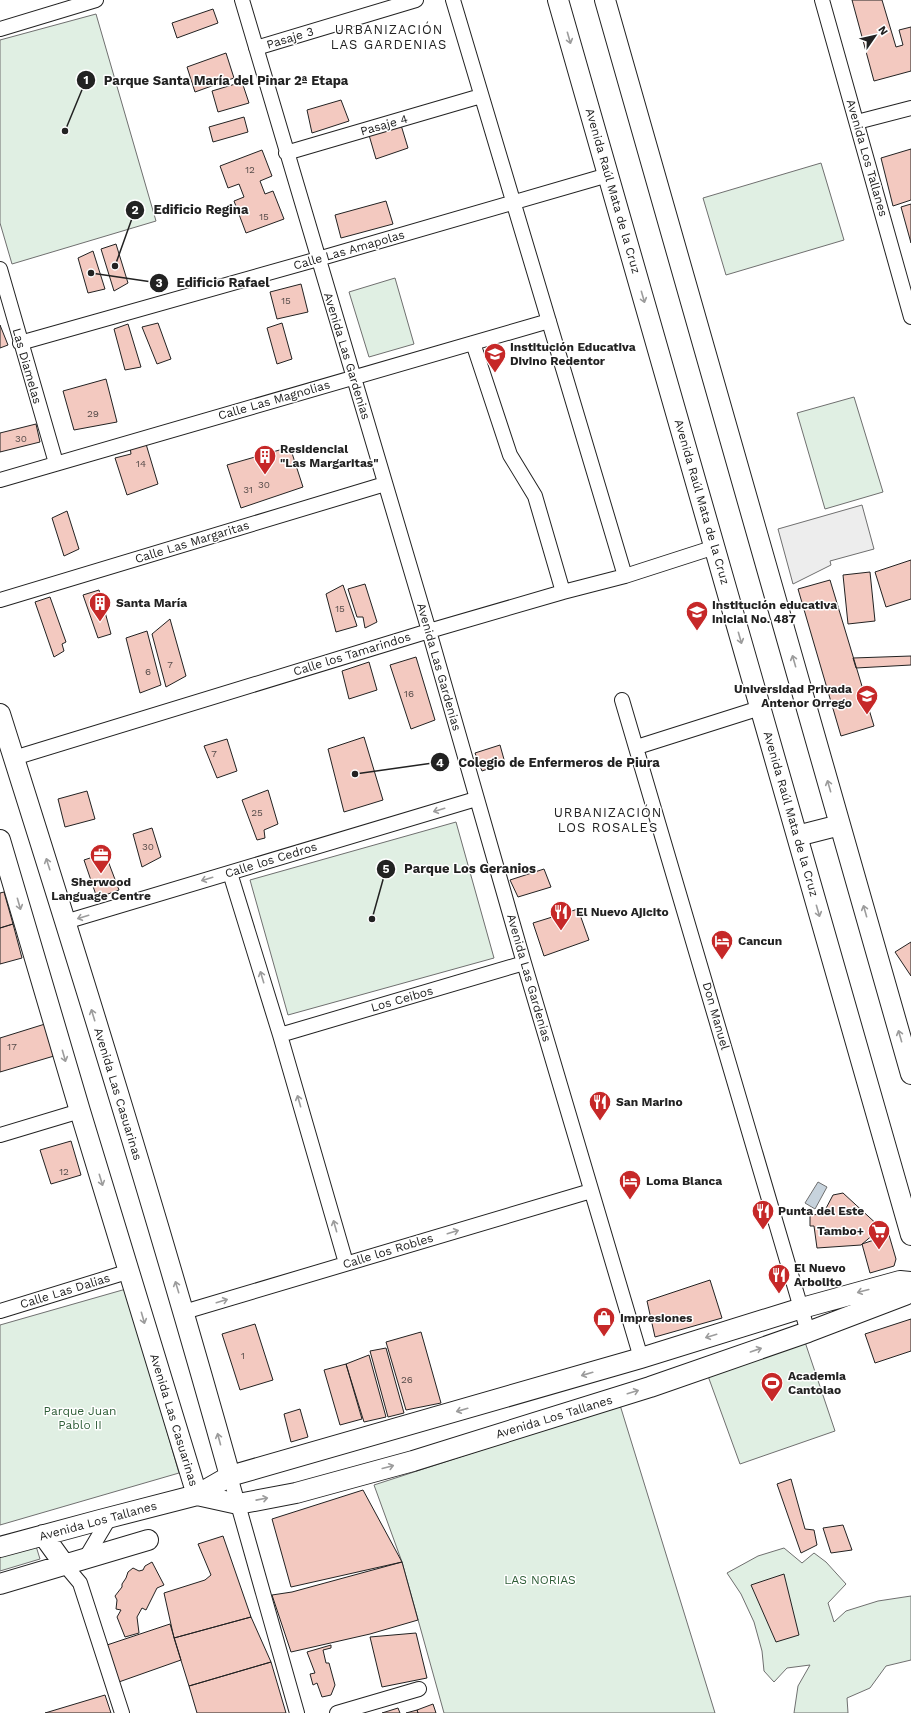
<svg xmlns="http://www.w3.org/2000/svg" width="911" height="1713" font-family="'Work Sans',sans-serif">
  <rect width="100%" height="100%" fill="#fff"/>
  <path fill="#e0efe3" stroke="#6f6f6f" d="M96 14 156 221 12 264 0 223V40Z
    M821 163 844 240 726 275 703 198Z
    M395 278 414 344 369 357 349 292Z
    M854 397 883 492 825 509 797 413Z
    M456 822 494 958 288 1015 250 880Z
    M126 1289 179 1473 0 1525V1325Z
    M805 1342 835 1431 740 1464 708 1376Z
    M620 1405 715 1713H444L402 1562 374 1485Z
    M36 1546 40 1559 0 1571V1557Z
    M784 1548 802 1563 814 1553 826 1562 846 1584 828 1603 834 1622 846 1611 878 1601 911 1596V1660L886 1666 870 1688 847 1698 848 1713H794L798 1686 810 1665 787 1668 774 1682 764 1671 762 1651 754 1622 741 1594 727 1573 758 1556Z"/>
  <path fill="#ededed" stroke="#6f6f6f" d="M862 505 874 549 830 561 831 565 793 584 778 529Z"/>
  <path fill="#c7d3dd" stroke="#6f6f6f" d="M818 1182 827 1187 815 1209 805 1203Z"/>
  <path fill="#f3c9c0" stroke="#222" d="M852 0H882L896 47 903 45 899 30 911 27V71L874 81Z
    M213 9 218 23 177 38 172 23Z
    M226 53 234 78 195 92 187 67Z
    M242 82 249 103 218 112 212 91Z
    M341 100 349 121 312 133 307 110Z
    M244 117 248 132 213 142 209 127Z
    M401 125 408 148 376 159 369 135Z
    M911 149V200L893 206 881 158Z
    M262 150 272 176 260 181 265 194 273 191 284 219 246 233 234 201 244 197 239 184 228 188 220 166Z
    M386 201 393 224 341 238 335 215Z
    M911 204V243L901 207Z
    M116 244 128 283 114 291 101 249Z
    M93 251 105 289 88 293 78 258Z
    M301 284 308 312 277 319 270 292Z
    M158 323 171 359 157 364 142 327Z
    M282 323 292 359 277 364 267 328Z
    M128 324 141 367 125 370 114 329Z
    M0 325 8 345 0 348Z
    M106 379 117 422 74 430 63 391Z
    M36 424 40 442 0 452V433Z
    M146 444 158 484 127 495 115 458 131 454 130 447Z
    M290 447 303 487 241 508 227 465Z
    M67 511 79 549 64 556 52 518Z
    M911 560V599L886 607 875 572Z
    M870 572 875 621 848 624 843 575Z
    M830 580 874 726 841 736 798 589Z
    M365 584 377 622 365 628 363 617H357L348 589Z
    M343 585 357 626 336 632 326 594Z
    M99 590 111 634 98 638 83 595Z
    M50 597 66 642 62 644 64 651 54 657 35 602Z
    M170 619 186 676 166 687 152 634Z
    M147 631 161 685 140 693 126 638Z
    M911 656V665L856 668 853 658Z
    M416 657 435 720 411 729 390 665Z
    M369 662 377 690 349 699 342 671Z
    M364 737 383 800 344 812 328 749Z
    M227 739 237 771 217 778 204 746Z
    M500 745 505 763 482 771 475 753Z
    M268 790 278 824 264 830 265 838 257 840 242 800Z
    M87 791 95 819 65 827 58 799Z
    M152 828 161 857 142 867 133 834Z
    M105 853 119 890 97 898 84 860Z
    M544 869 551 887 518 897 510 880Z
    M4 892 13 924 0 928V893Z
    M578 909 589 940 544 956 533 923Z
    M13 924 22 958 0 964V928Z
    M911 942V976L895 952Z
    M45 1024 54 1056 0 1072V1038Z
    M71 1141 81 1175 51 1184 40 1150Z
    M843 1193 881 1228 861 1245 817 1248 814 1226H810V1215L823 1214 833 1195Z
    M889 1235 896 1259 894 1266 870 1273 862 1244Z
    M710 1280 722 1318 655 1337 647 1301Z
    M911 1319V1351L875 1363 865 1334Z
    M255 1324 273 1380 240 1390 222 1334Z
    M421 1332 441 1403 406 1410 386 1342Z
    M386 1348 404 1413 388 1417 370 1351Z
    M369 1355 386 1417 364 1422 346 1364Z
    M346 1364 362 1419 340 1425 324 1370Z
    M300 1409 308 1437 291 1442 284 1414Z
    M791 1479 805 1529 814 1530 817 1545 801 1553 777 1484Z
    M363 1490 402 1562 291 1587 272 1519Z
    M843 1525 852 1550 831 1553 823 1528Z
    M223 1536 251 1617 174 1638 164 1593 205 1580 211 1575 198 1544Z
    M152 1562 164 1585 157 1588 146 1610 142 1608 137 1617 139 1633 125 1637 117 1617 121 1610 116 1609 117 1600 115 1596 122 1587V1584L126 1578 128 1572 133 1568 139 1571 143 1570 145 1566Z
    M402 1562 418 1620 370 1634 291 1652 272 1595 292 1592Z
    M784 1574 799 1635 776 1642 751 1585Z
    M251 1617 271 1662 189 1686 174 1638Z
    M170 1624 181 1660 116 1683 104 1646Z
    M416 1633 427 1678 382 1687 370 1637Z
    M331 1645V1648L323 1650 326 1663H329L335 1685 331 1695 322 1697 317 1683 313 1685 310 1674 315 1673 307 1652Z
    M271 1662 286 1713H197L189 1686Z
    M105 1695 111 1713H45Z
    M433 1704 436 1713H418L417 1710Z
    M398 1708 400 1713H382Z
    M417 1710 418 1713H406Z"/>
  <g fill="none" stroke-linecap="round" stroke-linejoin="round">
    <g stroke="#222" stroke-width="16">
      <path id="street" d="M242 0 429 631 524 963 641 1358
        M453 0 625 576
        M822 0 911 317
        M0 29 96 0
        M256 48 416 0
        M857 122 911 108
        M286 153 481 96
        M0 269 56 463
        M20 343 318 259 608 175
        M473 343 510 455 535 496 563 592
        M0 480 549 321
        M0 600 385 484
        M622 700 808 1332
        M637 747 760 708
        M14 758 429 631 563 592 625 576 715 547
        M230 873 280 1035 346 1263
        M65 922 476 799
        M280 1035 524 963
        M0 1135 80 1111
        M0 1311 130 1271
        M184 1312 591 1191
        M230 1476 297 1713
        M85 1559 110 1517
        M64 1564 80 1583 122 1713
        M337 1713 419 1689"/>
    </g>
    <g stroke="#222" stroke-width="22">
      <path id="secondary" d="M558 0 911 1235
        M605 0 911 1074
        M0 714C80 967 159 1221 230 1476
        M797 836 840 825
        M0 840 80 1111 197 1495
        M197 1495 238 1504 296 1493 413 1461 650 1387 808 1332 905 1295 911 1289
        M43 1535 64 1564
        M0 1547 100 1520 197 1495 230 1476 641 1358 802 1308 900 1281 911 1282
        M0 1584 148 1540"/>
    </g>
    <use href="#street" stroke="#fff" stroke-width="14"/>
    <use href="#secondary" stroke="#fff" stroke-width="20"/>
  </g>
  <defs><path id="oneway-shaft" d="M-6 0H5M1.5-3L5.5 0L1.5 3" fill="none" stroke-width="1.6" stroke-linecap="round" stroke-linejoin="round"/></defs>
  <g stroke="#9c9c9c">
    <use href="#oneway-shaft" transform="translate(569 38) rotate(74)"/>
    <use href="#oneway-shaft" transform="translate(643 297) rotate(74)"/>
    <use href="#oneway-shaft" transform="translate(740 638) rotate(74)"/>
    <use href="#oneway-shaft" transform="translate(794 661) rotate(-106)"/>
    <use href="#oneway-shaft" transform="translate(829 786) rotate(-106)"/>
    <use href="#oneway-shaft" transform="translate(439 810) rotate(163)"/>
    <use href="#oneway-shaft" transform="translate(48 864) rotate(-108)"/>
    <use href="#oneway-shaft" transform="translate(207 879) rotate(163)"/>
    <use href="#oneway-shaft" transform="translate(19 904) rotate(74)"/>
    <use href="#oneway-shaft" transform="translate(818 911) rotate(74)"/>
    <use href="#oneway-shaft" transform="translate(865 911) rotate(-106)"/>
    <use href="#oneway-shaft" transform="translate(83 917) rotate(163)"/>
    <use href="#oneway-shaft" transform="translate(262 977) rotate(-107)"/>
    <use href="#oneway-shaft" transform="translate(93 1015) rotate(-107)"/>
    <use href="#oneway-shaft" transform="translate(900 1036) rotate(-106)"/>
    <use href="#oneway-shaft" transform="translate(64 1056) rotate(74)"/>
    <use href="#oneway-shaft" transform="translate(299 1101) rotate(-106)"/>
    <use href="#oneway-shaft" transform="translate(101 1180) rotate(73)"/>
    <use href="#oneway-shaft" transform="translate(335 1226) rotate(-106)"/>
    <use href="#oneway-shaft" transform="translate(453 1232) rotate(-17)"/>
    <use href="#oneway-shaft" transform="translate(177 1287) rotate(-107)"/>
    <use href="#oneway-shaft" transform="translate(863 1291) rotate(165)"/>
    <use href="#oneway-shaft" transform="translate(222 1301) rotate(-17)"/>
    <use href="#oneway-shaft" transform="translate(143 1318) rotate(74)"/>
    <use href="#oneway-shaft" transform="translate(711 1336) rotate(163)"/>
    <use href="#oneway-shaft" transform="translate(756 1350) rotate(-19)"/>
    <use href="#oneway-shaft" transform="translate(587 1374) rotate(164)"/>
    <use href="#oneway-shaft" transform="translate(633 1392) rotate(-17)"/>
    <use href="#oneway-shaft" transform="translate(462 1410) rotate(164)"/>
    <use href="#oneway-shaft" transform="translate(219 1439) rotate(-105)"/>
    <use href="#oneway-shaft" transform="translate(388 1467) rotate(-15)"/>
    <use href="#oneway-shaft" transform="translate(262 1499) rotate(-11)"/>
  </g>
  <defs>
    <g id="school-pin" transform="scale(1.15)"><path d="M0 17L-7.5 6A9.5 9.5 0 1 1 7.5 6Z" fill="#c62828" stroke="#fff"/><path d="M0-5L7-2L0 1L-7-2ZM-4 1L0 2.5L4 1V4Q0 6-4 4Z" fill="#fff"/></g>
    <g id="building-pin" transform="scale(1.15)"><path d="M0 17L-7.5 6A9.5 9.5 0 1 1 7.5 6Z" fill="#c62828" stroke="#fff"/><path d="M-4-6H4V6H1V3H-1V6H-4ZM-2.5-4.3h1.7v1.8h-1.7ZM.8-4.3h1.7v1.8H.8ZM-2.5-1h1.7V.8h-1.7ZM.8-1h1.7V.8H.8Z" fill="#fff"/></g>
    <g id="university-pin" transform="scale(1.15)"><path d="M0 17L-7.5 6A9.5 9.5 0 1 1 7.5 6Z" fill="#c62828" stroke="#fff"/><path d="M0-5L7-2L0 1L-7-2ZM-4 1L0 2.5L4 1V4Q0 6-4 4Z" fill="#fff"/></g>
    <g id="office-pin" transform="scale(1.15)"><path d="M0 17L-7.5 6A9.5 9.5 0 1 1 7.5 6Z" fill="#c62828" stroke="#fff"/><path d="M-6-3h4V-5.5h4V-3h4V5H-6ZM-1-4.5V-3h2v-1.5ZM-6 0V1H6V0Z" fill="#fff"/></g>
    <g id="restaurant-pin" transform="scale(1.15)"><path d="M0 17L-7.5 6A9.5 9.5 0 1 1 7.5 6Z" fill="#c62828" stroke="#fff"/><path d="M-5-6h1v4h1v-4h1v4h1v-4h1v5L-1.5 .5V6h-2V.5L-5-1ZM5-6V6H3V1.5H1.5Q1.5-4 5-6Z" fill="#fff"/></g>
    <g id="hotel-pin" transform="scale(1.15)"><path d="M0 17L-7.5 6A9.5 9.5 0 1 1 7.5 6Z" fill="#c62828" stroke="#fff"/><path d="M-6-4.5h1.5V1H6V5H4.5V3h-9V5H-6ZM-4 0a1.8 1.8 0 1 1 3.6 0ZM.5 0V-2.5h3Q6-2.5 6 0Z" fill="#fff"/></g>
    <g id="supermarket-pin" transform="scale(1.15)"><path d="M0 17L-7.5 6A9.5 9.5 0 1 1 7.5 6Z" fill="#c62828" stroke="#fff"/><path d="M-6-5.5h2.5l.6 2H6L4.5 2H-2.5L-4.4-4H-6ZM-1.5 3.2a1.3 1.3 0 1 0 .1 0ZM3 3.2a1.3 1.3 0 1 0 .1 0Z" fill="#fff"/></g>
    <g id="shop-pin" transform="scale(1.15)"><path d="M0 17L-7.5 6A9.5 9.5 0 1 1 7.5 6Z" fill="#c62828" stroke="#fff"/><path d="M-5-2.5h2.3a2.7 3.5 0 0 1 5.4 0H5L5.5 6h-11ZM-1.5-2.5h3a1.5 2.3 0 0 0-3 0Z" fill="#fff"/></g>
    <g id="stadium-pin" transform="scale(1.15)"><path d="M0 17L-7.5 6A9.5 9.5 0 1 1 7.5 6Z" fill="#c62828" stroke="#fff"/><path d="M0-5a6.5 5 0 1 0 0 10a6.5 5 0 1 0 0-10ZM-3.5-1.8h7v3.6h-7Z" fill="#fff"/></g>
  </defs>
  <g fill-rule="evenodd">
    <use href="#school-pin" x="495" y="354"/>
    <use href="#building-pin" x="265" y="456"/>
    <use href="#building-pin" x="100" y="603"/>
    <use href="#school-pin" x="697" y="612"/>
    <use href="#university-pin" x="867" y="696"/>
    <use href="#office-pin" x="101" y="855"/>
    <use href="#restaurant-pin" x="561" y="912"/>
    <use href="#hotel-pin" x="722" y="941"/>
    <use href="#restaurant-pin" x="600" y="1102"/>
    <use href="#hotel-pin" x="630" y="1181"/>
    <use href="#restaurant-pin" x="763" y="1211"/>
    <use href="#supermarket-pin" x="879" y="1231"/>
    <use href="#restaurant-pin" x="779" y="1275"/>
    <use href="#shop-pin" x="604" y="1318"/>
    <use href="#stadium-pin" x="772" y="1383"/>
  </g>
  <g text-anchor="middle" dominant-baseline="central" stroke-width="3" stroke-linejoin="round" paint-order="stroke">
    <g font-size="10" fill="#564c4a">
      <text x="250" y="169">12</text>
      <text x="264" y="216">15</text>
      <text x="286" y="300">15</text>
      <text x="93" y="413">29</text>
      <text x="21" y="438">30</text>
      <text x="141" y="463">14</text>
      <text x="264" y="484">30</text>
      <text x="248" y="489">31</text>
      <text x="340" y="608">15</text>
      <text x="170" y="664">7</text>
      <text x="148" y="671">6</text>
      <text x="409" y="693">16</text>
      <text x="214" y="753">7</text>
      <text x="257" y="812">25</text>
      <text x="148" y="846">30</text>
      <text x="12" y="1046">17</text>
      <text x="64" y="1171">12</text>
      <text x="243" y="1355">1</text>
      <text x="407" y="1379">26</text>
    </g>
    <g font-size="12" fill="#222" stroke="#fff">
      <text transform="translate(290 38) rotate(-17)">Pasaje 3</text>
      <text transform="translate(384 125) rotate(-16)">Pasaje 4</text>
      <text transform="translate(867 158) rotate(74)">Avenida Los Tallanes</text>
      <text transform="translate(613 191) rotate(74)">Avenida Raúl Mata de la Cruz</text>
      <text transform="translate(349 250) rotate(-16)">Calle Las Amapolas</text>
      <text transform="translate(347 356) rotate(73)">Avenida Las Gardenias</text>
      <text transform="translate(27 366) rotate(74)">Las Diamelas</text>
      <text transform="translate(274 400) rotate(-16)">Calle Las Magnolias</text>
      <text transform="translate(702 502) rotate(74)">Avenida Raúl Mata de la Cruz</text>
      <text transform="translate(192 542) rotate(-17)">Calle Las Margaritas</text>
      <text transform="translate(352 654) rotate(-17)">Calle los Tamarindos</text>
      <text transform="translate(439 667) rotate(74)">Avenida Las Gardenias</text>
      <text transform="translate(791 814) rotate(74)">Avenida Raúl Mata de la Cruz</text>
      <text transform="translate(271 860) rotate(-17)">Calle los Cedros</text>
      <text transform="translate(529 978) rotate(74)">Avenida Las Gardenias</text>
      <text transform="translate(402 999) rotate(-16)">Los Ceibos</text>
      <text transform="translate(716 1016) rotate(74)">Don Manuel</text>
      <text transform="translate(118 1094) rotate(73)">Avenida Las Casuarinas</text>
      <text transform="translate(388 1251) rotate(-17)">Calle los Robles</text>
      <text transform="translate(65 1291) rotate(-17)">Calle Las Dalias</text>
      <text transform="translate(554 1417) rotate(-17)">Avenida Los Tallanes</text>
      <text transform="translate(174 1420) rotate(73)">Avenida Las Casuarinas</text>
      <text transform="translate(98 1521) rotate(-15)">Avenida Los Tallanes</text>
    </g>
    <g font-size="12" font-weight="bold" fill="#222" stroke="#fff" text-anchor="start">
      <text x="510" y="347">Institución Educativa<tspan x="510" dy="14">Divino Redentor</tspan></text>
      <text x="280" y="449">Residencial<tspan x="280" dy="14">"Las Margaritas"</tspan></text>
      <text x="116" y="603">Santa María</text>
      <text x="712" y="605">Institución educativa<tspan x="712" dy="14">inicial No. 487</tspan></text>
      <text x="852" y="689" text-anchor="end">Universidad Privada<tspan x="852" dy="14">Antenor Orrego</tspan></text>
      <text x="101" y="882" text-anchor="middle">Sherwood<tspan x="101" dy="14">Language Centre</tspan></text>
      <text x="576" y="912">El Nuevo Ajicito</text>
      <text x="738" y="941">Cancun</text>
      <text x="616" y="1102">San Marino</text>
      <text x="646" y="1181">Loma Blanca</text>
      <text x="778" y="1211">Punta del Este</text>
      <text x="864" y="1231" text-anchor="end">Tambo+</text>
      <text x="794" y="1268">El Nuevo<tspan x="794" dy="14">Arbolito</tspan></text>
      <text x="620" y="1318">Impresiones</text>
      <text x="788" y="1376">Academia<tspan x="788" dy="14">Cantolao</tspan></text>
    </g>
    <g font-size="12" fill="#2f5e38" stroke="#fff">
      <text x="80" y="1411">Parque Juan<tspan x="80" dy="14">Pablo II</tspan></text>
      <text x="540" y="1580">LAS NORIAS</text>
    </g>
    <g font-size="13" letter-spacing="1" fill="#222" stroke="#fff">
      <text x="389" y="29">URBANIZACIÓN<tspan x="389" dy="15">LAS GARDENIAS</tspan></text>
      <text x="608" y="812">URBANIZACIÓN<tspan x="608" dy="15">LOS ROSALES</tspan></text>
    </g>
  </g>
  <path fill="none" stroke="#222" stroke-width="1.5" d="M65 131L86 80M115 266L135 210M91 273L159 283M355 774L440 762M372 919L386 869"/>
  <g fill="#222" stroke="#fff" stroke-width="1.5">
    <circle cx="65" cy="131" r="4"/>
    <circle cx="115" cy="266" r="4"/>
    <circle cx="91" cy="273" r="4"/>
    <circle cx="355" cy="774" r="4"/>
    <circle cx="372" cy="919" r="4"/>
    <circle cx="86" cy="80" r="10"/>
    <circle cx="135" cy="210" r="10"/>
    <circle cx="159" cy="283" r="10"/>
    <circle cx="440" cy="762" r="10"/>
    <circle cx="386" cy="869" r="10"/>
  </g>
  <g font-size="12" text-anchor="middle" font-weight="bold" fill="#fff">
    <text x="86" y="84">1</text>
    <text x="135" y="214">2</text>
    <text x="159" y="287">3</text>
    <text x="440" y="767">4</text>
    <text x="386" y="873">5</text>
  </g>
  <g font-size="13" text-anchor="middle" font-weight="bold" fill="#222" stroke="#fff" stroke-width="3" stroke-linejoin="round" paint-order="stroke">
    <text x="226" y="85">Parque Santa María del Pinar 2ª Etapa</text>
    <text x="201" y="214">Edificio Regina</text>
    <text x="223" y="287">Edificio Rafael</text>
    <text x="559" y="767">Colegio de Enfermeros de Piura</text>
    <text x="470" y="873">Parque Los Geranios</text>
  </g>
  <g transform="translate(875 36) rotate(56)" stroke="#ffffff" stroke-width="3" paint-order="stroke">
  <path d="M0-3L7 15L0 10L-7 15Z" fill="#222222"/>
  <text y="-6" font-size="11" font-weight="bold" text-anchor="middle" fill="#222222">N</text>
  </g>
</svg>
